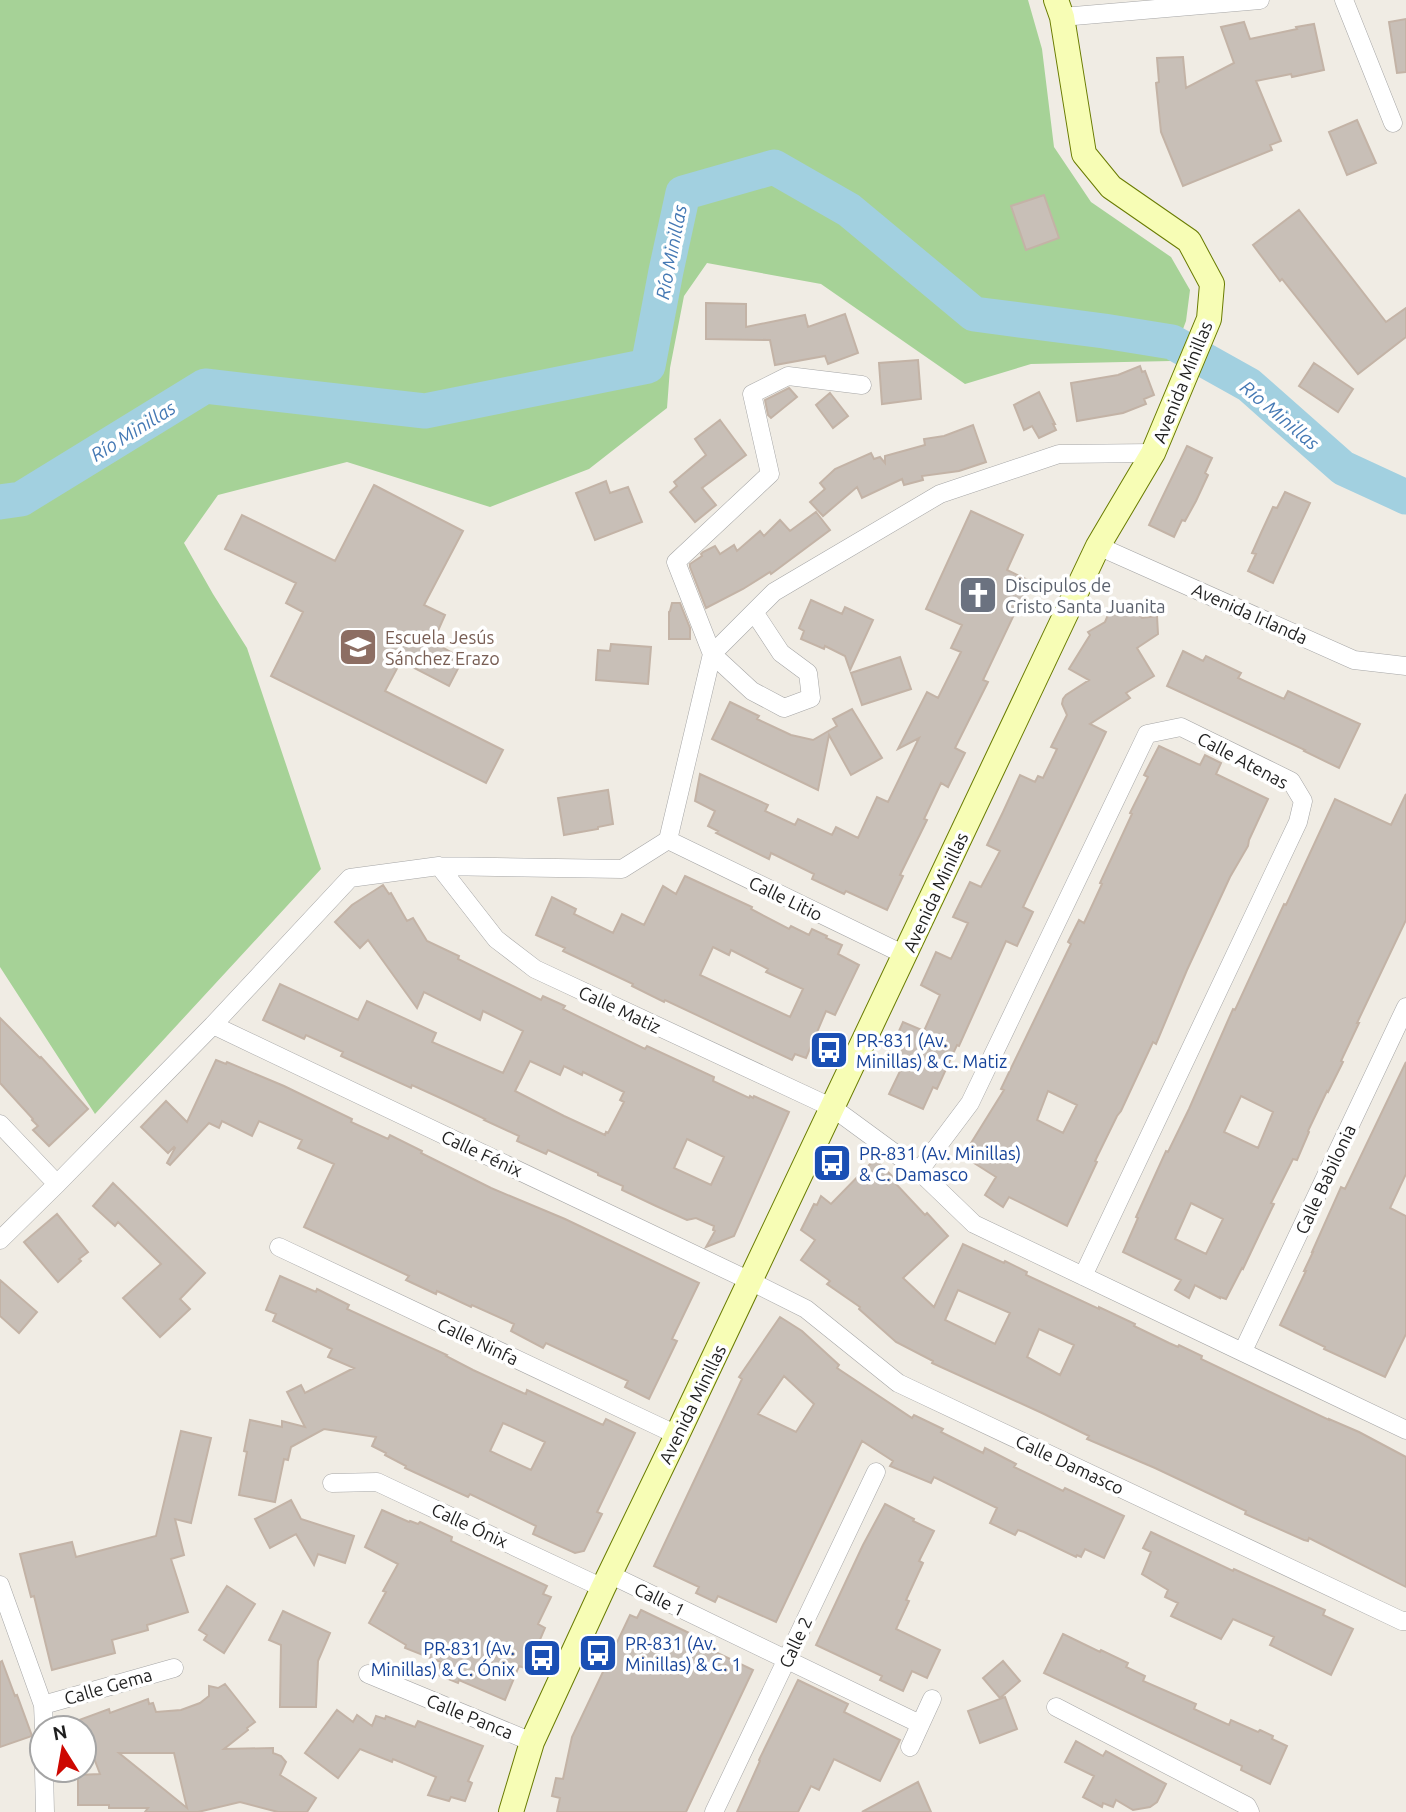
<svg xmlns="http://www.w3.org/2000/svg" width="1406" height="1812" font-family="Ubuntu,sans-serif">
  <rect width="100%" height="100%" fill="#f0ece4"/>
  <path fill="#a6d297" d="M0 0H1028L1042 49 1054 147 1091 202 1171 257 1190 290 1186 321 1171 361 1031 364 965 384 821 284 707 263 684 296 670 368 667 408 589 469 490 507 347 462 218 495 184 543 213 594 247 648 321 869 95 1114 0 967Z"/>
  <g fill="none" stroke-linecap="round" stroke-linejoin="round">
    <path stroke="#a2d0e0" stroke-width="35" d="M0 502 21 499 205 386 425 411 648 366 666 271 683 193 774 167 849 210 974 314 1104 331 1172 342 1249 385 1343 468 1406 497"/>
  </g>
  <path fill="#c8bfb7" stroke="#c3b3a6" stroke-width="2" fill-rule="evenodd" d="M1406 19V72L1397 73 1389 22Z
    M1244 22 1250 39 1297 29 1296 27 1314 24 1324 70 1292 77 1291 74 1256 81 1281 141 1270 145 1272 150 1183 186 1161 132 1156 83 1159 82 1157 58 1183 57 1186 88 1234 63 1221 27Z
    M1357 120 1376 163 1347 175 1329 132Z
    M1044 195 1059 238 1026 250 1011 206Z
    M1299 210 1386 322 1406 308V337L1358 374 1282 279 1280 281 1253 245Z
    M706 303 746 304V327L805 315 808 327 845 314 858 353 828 364 825 356 775 365 770 340 706 339Z
    M918 360 921 399 882 404 879 363Z
    M1314 363 1353 389 1338 412 1299 386Z
    M1140 366 1142 372 1145 371 1154 395 1144 399 1146 404 1123 413 1077 421 1071 383 1118 375Z
    M789 388 797 397 771 418 768 415 765 400Z
    M1039 392 1055 424H1053L1056 430 1039 438 1032 426 1024 430 1014 405Z
    M830 393 848 416 833 428 816 405Z
    M720 420 746 455 702 488 716 505 695 522 670 492 677 486 674 482 706 455 695 439Z
    M973 425 986 462 959 471 922 476 923 480 904 485 902 479 862 498 857 487 823 516 810 502 825 489 820 483 835 469 871 453 874 459 880 457 885 463V456L925 445 924 439 944 436Z
    M1187 446 1212 458 1205 473 1208 475 1196 501 1185 521 1182 520 1174 537 1149 525Z
    M606 481 610 493 628 487 642 522 595 540 576 493Z
    M374 485 463 531 424 605 445 615 433 642 463 659 449 686 401 661 385 691 503 750 486 783 271 676 303 612 286 603 296 583 225 549 242 515 335 561Z
    M1285 492 1310 503 1273 583 1248 571 1256 554 1252 553 1261 533 1273 507 1277 508Z
    M971 511 1023 535 1007 570 1030 581 983 680 988 682 955 748 965 753 948 787 941 783 924 819 927 820 900 875 903 876 887 910 846 891 844 894 812 879 814 874 771 853 769 859 716 833 718 831 708 826 715 811 695 801 700 774 768 805 765 811 795 825 798 819 832 835 836 827 858 838 877 797 888 802 919 738 898 749 927 692 938 698 961 652 951 648 962 625 926 609Z
    M816 512 830 530 771 574 770 572 743 589 706 608 690 567V564L702 556 701 554 703 552 715 546 720 554 734 545 737 551 760 531 764 536 780 520 790 531Z
    M811 600 842 614 845 607 873 620 850 670 845 656 825 646 824 649 801 639 804 631 799 628Z
    M672 603H680L690 628V639H669V612L670 611Z
    M1133 604 1142 618 1157 616 1158 634 1137 648 1154 676 1126 693 1130 698 1090 724 1106 732 1023 907 1033 912 1017 946 1006 941 959 1046 957 1045 937 1089 933 1087 923 1109 889 1094 903 1065 887 1058 903 1022 924 1031 940 995 921 985 936 952 951 959 968 923 953 917 970 882 981 887 1000 851 987 845 1003 812 1020 775 1035 782 1038 776 1043 778 1057 749 1051 747 1067 715 1062 704 1063 699 1066 695 1089 680 1069 669 1090 635 1088 632 1105 622 1108 615 1116 610 1123 611Z
    M611 644 651 647 648 684 596 680 598 650 610 651Z
    M1183 651 1203 661 1206 656 1241 673 1238 678 1284 699 1288 691 1360 724 1339 768 1304 751 1305 750 1167 686Z
    M900 657 911 689 862 705 851 673Z
    M730 702 759 716 757 719 791 735 813 740 837 726 833 719 852 709 882 758 851 775 829 735 818 790 712 739Z
    M1159 746 1200 765 1205 755 1221 763 1216 774 1268 799 1249 840 1248 846 1230 877 1187 970 1156 1044 1153 1042 1121 1111 1117 1116 1095 1161 1097 1162 1067 1226 1009 1197 1003 1207 985 1195 996 1177 963 1156 1004 1090 1001 1089 1071 944 1068 942 1079 920 1084 923 1102 884 1100 883 1132 814 1130 813 1148 777 1144 775ZM1048 1091 1077 1105 1063 1133 1037 1120Z
    M608 790 613 824 598 827V829L564 835 558 798Z
    M1406 794V920L1357 1023H1359L1341 1061 1343 1062 1328 1092 1327 1091 1308 1131 1309 1132 1297 1160 1293 1159 1271 1203 1274 1204 1260 1233 1243 1269 1242 1268 1226 1299 1220 1297V1298L1195 1285 1189 1298 1175 1290 1181 1280 1123 1252 1138 1218 1136 1217 1166 1151 1168 1152 1189 1109 1233 1009 1235 1010 1284 904 1286 905 1335 799 1391 825ZM1241 1096 1273 1112 1258 1148 1224 1132ZM1191 1203 1223 1219 1206 1254 1175 1239Z
    M685 876 752 907 751 909 789 929 791 926 809 935 812 929 827 936 826 938 842 945 838 954 859 965 835 1015 826 1011 806 1058 795 1054 792 1060 665 1000 664 1002 632 986 633 984 563 951 565 948 536 935 552 897 576 909 574 914 613 933 622 914 644 925 663 886 676 894ZM713 947 729 955 731 950 768 969 766 972 803 989 790 1017 700 975Z
    M383 885 389 894 391 893 407 921 413 918 427 941 459 956 458 959 541 1000 543 996 565 1006 563 1009 645 1049 647 1046 714 1077 713 1081 749 1098 750 1096 753 1098 754 1096 789 1112 734 1236 706 1247 715 1231 713 1230 714 1226 696 1218 687 1220 656 1206 622 1190 623 1186 598 1175V1173L548 1150 546 1154 517 1141 519 1136 484 1120 485 1119 447 1101 412 1085 411 1088 341 1056 343 1052 306 1035 304 1039 263 1020 280 984 358 1020 367 1001 436 1033 432 1042 503 1073 523 1031 483 1011 480 1020 424 992 417 1008 368 940 360 948 335 922 352 905ZM530 1061 560 1075 564 1066 582 1075 583 1072 624 1092 620 1100 624 1102 608 1133 606 1132 605 1135 564 1116 515 1091ZM687 1139 724 1157 711 1185 674 1168Z
    M0 1018 40 1058 41 1057 88 1109 49 1146 33 1130 38 1126 32 1120 33 1119 0 1083Z
    M216 1060 226 1064 227 1062 284 1086 352 1119 351 1122 388 1139 390 1135 422 1151 421 1153 491 1188 565 1219 699 1283 672 1339 677 1341 649 1399 625 1387 628 1381 546 1343 543 1348 511 1331 514 1324 472 1305 471 1307 437 1291 436 1294 406 1280 409 1276 304 1227 334 1164 298 1148 302 1140 259 1121 252 1136 222 1121 219 1128 209 1123 170 1165 167 1163 175 1148 174 1147 168 1153 141 1127 166 1101 187 1122Z
    M1406 1062V1174L1390 1208 1406 1216V1334L1385 1377 1324 1349 1325 1347 1280 1325 1306 1271H1304L1313 1252H1312L1341 1187 1345 1189Z
    M875 1159 898 1182 896 1184 925 1215 927 1213 948 1236 903 1278 934 1307 963 1244 1004 1263 1005 1261 1027 1272 1026 1275 1099 1309V1307L1135 1324 1134 1326 1169 1343 1178 1347 1179 1345 1202 1356 1201 1359 1329 1420V1419L1359 1432 1406 1457V1587L1309 1538 1308 1541 1304 1540 1245 1514 1246 1511 1155 1468 1087 1439 1089 1436 1042 1413 932 1363 933 1361 896 1342 859 1309 860 1307 827 1284 830 1281 801 1260 815 1240 801 1230 814 1204 817 1205 821 1196 831 1204ZM958 1290 1010 1313 995 1344 945 1320ZM1039 1329 1074 1345 1060 1375 1027 1357Z
    M113 1183 205 1273 180 1299 190 1309 160 1337 123 1298 161 1264 118 1222 115 1226 93 1206Z
    M57 1214 88 1252 79 1259 81 1261 58 1282 24 1242Z
    M280 1276 316 1292 317 1289 349 1305 347 1309 447 1355 446 1356 473 1370 523 1393 526 1394 527 1390 603 1425 606 1419 635 1433 597 1512 602 1514 584 1551 575 1553 533 1534 536 1526 470 1494 468 1497 405 1468 406 1466 385 1455 386 1453 372 1446 376 1437 324 1429 291 1447 288 1460 284 1459 275 1502 239 1495 247 1452 244 1451 250 1420 282 1427V1421L305 1427 287 1392 301 1385 305 1393 354 1368 328 1357 332 1349 273 1321 276 1314 266 1310ZM503 1423 545 1442 531 1470 490 1451Z
    M0 1280 37 1312 19 1333 0 1316Z
    M780 1317 802 1331 839 1365 837 1368 912 1418 914 1415 943 1429 941 1432 983 1453 985 1448 1016 1464 1014 1467 1063 1491 1065 1488 1124 1516 1104 1558 1085 1549 1081 1557 1077 1555 1076 1557 1024 1532 1018 1530 1015 1535 990 1523 997 1508 934 1477 931 1483 890 1466 893 1461 862 1441 776 1622 718 1596 715 1602 696 1593 699 1587 654 1566 742 1379 739 1377ZM784 1376 814 1404 796 1432 758 1414Z
    M181 1431 211 1438 191 1523 175 1519 184 1555 171 1559 188 1612 147 1625 148 1630 112 1640 115 1653 52 1670 34 1596 31 1597 20 1554 72 1542 76 1557 156 1536Z
    M291 1500 301 1519 354 1536 345 1563 318 1554 314 1565 296 1534 270 1548 255 1519Z
    M885 1504 914 1519 913 1521 934 1531 919 1561 923 1563 906 1600 909 1601 896 1629 940 1650 927 1678 912 1671 903 1691 880 1680 882 1676 816 1645 863 1545Z
    M382 1510 409 1522 410 1521 418 1524 420 1522 452 1537 451 1541 547 1586 543 1594 551 1597 538 1624 545 1628 539 1642 534 1640 525 1668 519 1666 505 1700 459 1680 458 1683 436 1674 441 1662 405 1648 406 1645 369 1623 386 1592 383 1591 398 1564 365 1547Z
    M1151 1532 1233 1571 1234 1569 1325 1610 1323 1615 1353 1629 1331 1675 1270 1645 1274 1637 1233 1619 1221 1639 1171 1616 1178 1603 1165 1597 1168 1590 1142 1574 1151 1552 1143 1548Z
    M227 1586 255 1604 224 1653 204 1640 207 1635 199 1630Z
    M641 1610 708 1642 705 1647 753 1670 686 1812H557L560 1798 552 1796 556 1778 563 1779 572 1737 630 1615 637 1618Z
    M283 1611 330 1633 318 1661 316 1707H280L281 1645 269 1640Z
    M1063 1634 1100 1652 1101 1650 1128 1663 1126 1667 1145 1676 1143 1681 1196 1704 1194 1709 1229 1725 1231 1720 1258 1732 1260 1730 1273 1736 1272 1739 1287 1746 1270 1784 1241 1770 1242 1766 1044 1673Z
    M2 1661 15 1696 17 1695 32 1736 0 1747V1662Z
    M1003 1661 1020 1681 1000 1698 983 1678Z
    M798 1680 848 1704 844 1712 900 1740 880 1781 834 1759 819 1790 811 1786 798 1812H737L760 1761 759 1760Z
    M225 1684 255 1722 247 1728 248 1730 224 1749 273 1748V1753L281 1756 286 1762 280 1775 316 1798 307 1812H278L240 1802 198 1812H145L148 1808H109V1805H78V1775L100 1774 84 1732V1728H82L79 1720 109 1709 110 1713 148 1699 149 1704 153 1703 156 1712 181 1710 200 1703 209 1696V1686L218 1688ZM119 1753H174L187 1808Z
    M1005 1697 1017 1729 980 1743 968 1711Z
    M337 1710 353 1722 357 1715 372 1726 376 1716 385 1719 386 1716 415 1727 418 1721 483 1746 468 1781 472 1783 465 1801 451 1797 449 1801 428 1795 436 1777 393 1759 392 1762 360 1749 338 1778 305 1753Z
    M1076 1741 1103 1756 1106 1751 1166 1784 1157 1802 1150 1807 1133 1810 1116 1800 1113 1807 1103 1803 1102 1807 1083 1797 1094 1776 1065 1762Z
    M918 1782 931 1812H862Z"/>
  <g fill="none" stroke-linecap="round" stroke-linejoin="round">
    <g stroke="#a6a6a6" stroke-width="19">
      <path id="street" d="M1344 0 1393 123
        M1062 17 1260 0
        M1098 546 1354 660 1406 666
        M754 612 781 653 808 673 811 698 784 708 752 691 712 654 676 562 770 474 752 394 788 376 862 385
        M668 840 905 955
        M439 866 496 939 535 969 833 1108 919 1171 974 1224 1406 1430
        M213 1025 750 1281 806 1309 898 1383 1402 1621H1406
        M0 1124 57 1184
        M919 1171 970 1103 1147 734 1181 727 1291 781 1303 801 1298 822 1083 1276
        M0 1240 57 1184 213 1025 350 878 439 866 622 869 668 840 712 654 774 592 940 494 1059 454 1153 453
        M279 1247 677 1435
        M1243 1351 1406 1007
        M332 1483 377 1482 603 1588
        M609 1574 920 1724
        M0 1585 43 1705 44 1728
        M368 1674 532 1742
        M43 1705 174 1668
        M1056 1707 1247 1806 1250 1812
        M910 1747 932 1699
        M44 1770 45 1812
        M714 1812 876 1472"/>
    </g>
    <g stroke="#697b00" stroke-width="26">
      <path id="secondary" d="M511 1812 532 1742 603 1588 677 1435 1098 546 1153 453 1209 319 1212 284 1189 241 1111 187 1084 154 1062 17 1056 0"/>
    </g>
    <use href="#street" stroke="#fff" stroke-width="18"/>
    <use href="#secondary" stroke="#f7fdb5" stroke-width="24"/>
  </g>
  <defs>
    <g id="church-square" transform="scale(2.0125)"><rect x="-9" y="-9" width="18" height="18" rx="4" fill="#6b7280" stroke="#fff"/><path d="M-1.2-6h2.4v3.5h3.3v2.4h-3.3V6h-2.4V-.1h-3.3v-2.4h3.3Z" fill="#fff"/></g>
    <g id="school-square" transform="scale(2.0125)"><rect x="-9" y="-9" width="18" height="18" rx="4" fill="#8d6e63" stroke="#fff"/><path d="M0-5L7-2L0 1L-7-2ZM-4 1L0 2.5L4 1V4Q0 6-4 4Z" fill="#fff"/></g>
    <g id="bus-square" transform="scale(2.0125)"><rect x="-9" y="-9" width="18" height="18" rx="4" fill="#1a4fb4" stroke="#fff"/><path d="M-5-6H5V4H4V6H2V4H-2V6H-4V4H-5ZM-3.5-4V0h7V-4ZM-3.5 1.2v1.5H-2V1.2ZM2 1.2v1.5H3.5V1.2Z" fill="#fff"/></g>
  </defs>
  <g fill-rule="evenodd">
    <use href="#church-square" x="978" y="595"/>
    <use href="#school-square" x="358" y="647"/>
    <use href="#bus-square" x="829" y="1050"/>
    <use href="#bus-square" x="832" y="1163"/>
    <use href="#bus-square" x="598" y="1653"/>
    <use href="#bus-square" x="542" y="1658"/>
  </g>
  <g text-anchor="middle" dominant-baseline="central" stroke-width="7" stroke-linejoin="round" paint-order="stroke">
    <g font-size="18" fill="#1f1f1f" stroke="#fff">
      <text transform="translate(1182 382) rotate(-68)">Avenida Minillas</text>
      <text transform="translate(1250 613) rotate(24)">Avenida Irlanda</text>
      <text transform="translate(1243 760) rotate(28)">Calle Atenas</text>
      <text transform="translate(935 892) rotate(-65)">Avenida Minillas</text>
      <text transform="translate(786 898) rotate(26)">Calle Litio</text>
      <text transform="translate(620 1009) rotate(25)">Calle Matiz</text>
      <text transform="translate(482 1153) rotate(25)">Calle Fénix</text>
      <text transform="translate(1325 1179) rotate(-65)">Calle Babilonia</text>
      <text transform="translate(478 1341) rotate(25)">Calle Ninfa</text>
      <text transform="translate(692 1404) rotate(-64)">Avenida Minillas</text>
      <text transform="translate(1070 1464) rotate(25)">Calle Damasco</text>
      <text transform="translate(470 1525) rotate(25)">Calle Ónix</text>
      <text transform="translate(660 1599) rotate(26)">Calle 1</text>
      <text transform="translate(795 1642) rotate(-65)">Calle 2</text>
      <text transform="translate(108 1686) rotate(-16)">Calle Gema</text>
      <text transform="translate(470 1716) rotate(22)">Calle Panca</text>
    </g>
    <g font-size="18" fill="#5b616d" stroke="#fff" text-anchor="start">
      <text x="1005" y="585">Discipulos de<tspan x="1005" dy="21">Cristo Santa Juanita</tspan></text>
    </g>
    <g font-size="18" fill="#785e54" stroke="#fff" text-anchor="start">
      <text x="385" y="637">Escuela Jesús<tspan x="385" dy="21">Sánchez Erazo</tspan></text>
    </g>
    <g font-size="18" fill="#164399" stroke="#fff" text-anchor="start">
      <text x="856" y="1040">PR-831 (Av.<tspan x="856" dy="21">Minillas) &amp; C. Matiz</tspan></text>
      <text x="859" y="1153">PR-831 (Av. Minillas)<tspan x="859" dy="21">&amp; C. Damasco</tspan></text>
      <text x="625" y="1643">PR-831 (Av.<tspan x="625" dy="21">Minillas) &amp; C. 1</tspan></text>
      <text x="515" y="1648" text-anchor="end">PR-831 (Av.<tspan x="515" dy="21">Minillas) &amp; C. Ónix</tspan></text>
    </g>
    <g font-size="19" font-style="italic" fill="#4579b4" stroke="#fff">
      <text transform="translate(671 252) rotate(-79)">Río Minillas</text>
      <text transform="translate(1280 415) rotate(40)">Río Minillas</text>
      <text transform="translate(133 431) rotate(-32)">Río Minillas</text>
    </g>
  </g>
  <g transform="translate(63 1749) rotate(349)"><circle r="33" fill="#ffffff" stroke="#a5a5a5" stroke-width="2"/>
  <path d="M0-5L12 26L0 18L-12 26Z" fill="#cd0700"/>
  <text y="-10" font-size="19" font-weight="bold" text-anchor="middle" fill="#1f1f1f">N</text>
  </g>
</svg>
